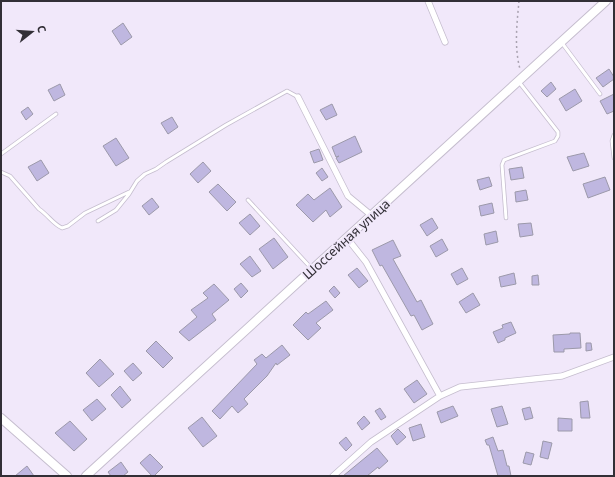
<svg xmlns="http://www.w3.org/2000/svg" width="615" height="477" font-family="'Noto Sans',sans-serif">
  <rect width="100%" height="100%" fill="#f1e8fa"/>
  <path fill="#bfb7e0" stroke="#9c99aa" d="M123 23 132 37 121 45 112 31Z
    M609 69 614 77V79L603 87 596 78Z
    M551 82 556 89 547 97 541 91Z
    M60 84 65 95 54 101 48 90Z
    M575 89 582 101 566 111 559 99Z
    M614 94V111L607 114 600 101Z
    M332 104 337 115 326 120 320 110Z
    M28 107 33 114 26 120 21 112Z
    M172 117 178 127 168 134 161 123Z
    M355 136 362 152 339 163 336 158 339 156 336 157 332 147Z
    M116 138 129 158 116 166 103 146Z
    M319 149 323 160 314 163 310 152Z
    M584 153 589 166 573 171 567 157Z
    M41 160 49 173 37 181 28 167Z
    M203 162 211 171 198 183 190 174Z
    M522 167 524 178 511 180 509 169Z
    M322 168 328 177 322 181 316 173Z
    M489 177 492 186 480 190 477 180Z
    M605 177 610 190 588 198 583 184Z
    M218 184 236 202 227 211 209 192Z
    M330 188 342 207 330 217 326 210 313 222 296 205 308 194 314 200Z
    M526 190 528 200 516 202 515 192Z
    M152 198 159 207 149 215 142 206Z
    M492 203 494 213 481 216 479 206Z
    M250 214 260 226 250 235 239 223Z
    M432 218 438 228 427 236 420 225Z
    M531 223 533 235 520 237 518 224Z
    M496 231 498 242 486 245 484 234Z
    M274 238 288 257 273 269 259 249Z
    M442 239 448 250 436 257 430 246Z
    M393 240 401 256 393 259 417 302 421 300 433 324 422 330 414 315 411 316 382 265 380 266 372 250Z
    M250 256 261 271 252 277 240 264Z
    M357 268 368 281 359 288 348 275Z
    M462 268 468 279 457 285 451 274Z
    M514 273 516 284 501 287 499 277Z
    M538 275 539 285H532V276Z
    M241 283 248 291 241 298 234 289Z
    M214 284 229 300 212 314 216 320 189 341 179 332 197 317 191 310 208 298 203 293Z
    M334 286 340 293 335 298 329 291Z
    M473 293 480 305 466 313 459 302Z
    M326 301 333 310 316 323 321 328 308 340 293 325 306 312 308 314Z
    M511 322 516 333 505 338V340L498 343 493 332 503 328 502 325Z
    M570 333H580L581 348 564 349V352H554L553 335 570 334Z
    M156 341 173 358 163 368 146 351Z
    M586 343H591L592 350 586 351Z
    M282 345 290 355 277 365 276 363 267 376 244 399 248 404 238 413 232 406 220 419 212 411 257 364 254 360 262 354 266 358Z
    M100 359 114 374 99 387 86 373Z
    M133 363 142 373 133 381 124 371Z
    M417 380 427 394 414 403 404 389Z
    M120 386 131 400 122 408 111 395Z
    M97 399 106 409 92 421 83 410Z
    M588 401 590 418H581L580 402Z
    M453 406 458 416 441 423 437 412Z
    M502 406 508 424 497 427 491 409Z
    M530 407 533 418 525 420 522 409Z
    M380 408 386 417 381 420 375 411Z
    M364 416 370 423 362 430 357 423Z
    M202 417 217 436 203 447 188 428Z
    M558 418 572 419V431H558Z
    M70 421 87 439 74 451 55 433Z
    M421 424 425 437 413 441 409 428Z
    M398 429 406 437 397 445 391 436Z
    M346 437 352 445 346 451 339 443Z
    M493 437 498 451 503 450 507 466H509L511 476H498L489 445H487L485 440Z
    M543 441 552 443 548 459 540 457Z
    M377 448 388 461 379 469 378 467 367 476H343Z
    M526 452 534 454 531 465 523 463Z
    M150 454 163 467 154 476H152L140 463Z
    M121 462 128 472 123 476H111L108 472Z
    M27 466 34 476H15Z"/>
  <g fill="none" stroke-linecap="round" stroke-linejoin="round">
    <g stroke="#c5bdce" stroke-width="4.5">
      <path id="lane" d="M562 43 600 94
        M614 135 612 141 614 158
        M1 154 56 114
        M1 172 10 176 39 209C48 215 53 224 62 228L68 226 85 213 129 192
        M248 200 312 269
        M506 218 502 165 504 160 555 141 558 136V132L519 82
        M98 221 116 210 129 194 137 181 145 174 156 169 166 162 226 125 287 91 298 97"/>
    </g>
    <g stroke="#c5bdce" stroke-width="7">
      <path id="street" d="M428 1 445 42
        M298 97 348 196 371 215
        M347 238 366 262 440 396
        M333 476 371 442 440 396 460 387 562 376 614 357"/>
    </g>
    <g stroke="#c5bdce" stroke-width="10">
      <path id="secondary" d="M1 418 67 476
        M86 476 606 1"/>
    </g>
    <path stroke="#a9a2b0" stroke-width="1.5" stroke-dasharray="2 3" stroke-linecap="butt" d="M519 1C517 23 514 47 520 69"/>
    <use href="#lane" stroke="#fff" stroke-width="3"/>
    <use href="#street" stroke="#fff" stroke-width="5.5"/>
    <use href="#secondary" stroke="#fff" stroke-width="8"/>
  </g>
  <g text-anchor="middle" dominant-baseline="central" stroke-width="4" stroke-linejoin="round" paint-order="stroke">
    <g font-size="13" fill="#322f36" stroke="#f1e8fa">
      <text transform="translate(346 239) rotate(-42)">Шоссейная улица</text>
    </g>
  </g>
  <rect width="615" height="477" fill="none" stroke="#322f36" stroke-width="4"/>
  <g transform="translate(32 32) rotate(73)" stroke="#f1e8fa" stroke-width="3" paint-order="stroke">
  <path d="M0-3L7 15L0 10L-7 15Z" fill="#322f36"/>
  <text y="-6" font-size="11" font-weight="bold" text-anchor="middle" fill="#322f36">С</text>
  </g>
</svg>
